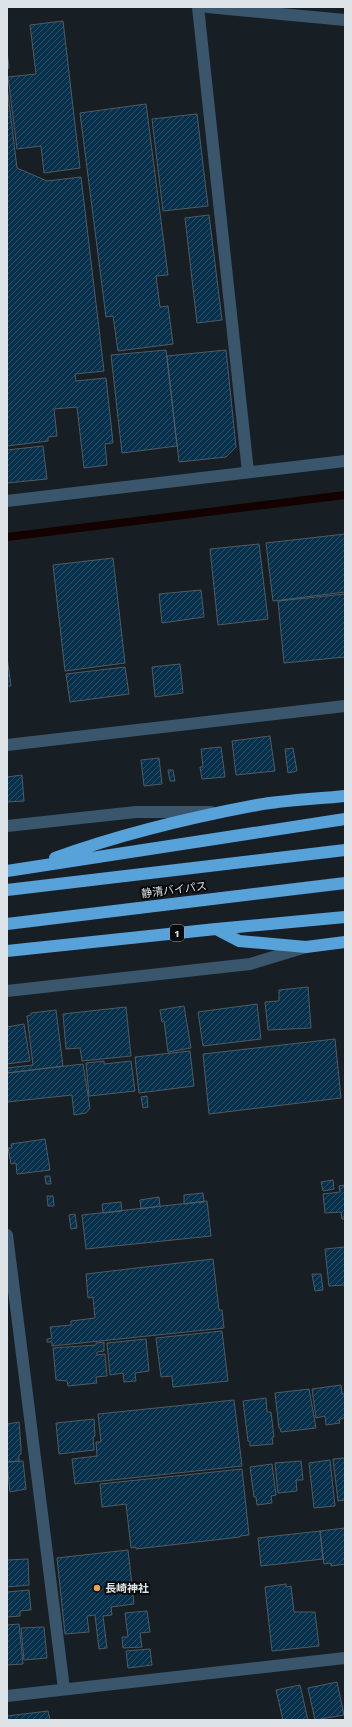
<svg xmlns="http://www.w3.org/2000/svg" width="352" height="1727" font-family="'Work Sans','Noto Sans JP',sans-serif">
  <defs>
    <pattern id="building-hatch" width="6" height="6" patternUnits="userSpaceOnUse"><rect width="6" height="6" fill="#06314c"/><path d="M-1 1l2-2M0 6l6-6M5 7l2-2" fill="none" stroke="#2a4f66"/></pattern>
  </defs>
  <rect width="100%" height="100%" fill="#171f25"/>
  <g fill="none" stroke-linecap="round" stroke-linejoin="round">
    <path stroke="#150000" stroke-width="8" d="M7 537 345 495"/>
  </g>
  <path fill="url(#building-hatch)" stroke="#515a61" d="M63 21 80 168 44 173 41 146 17 149 8 77 36 74 30 25Z
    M7 51 9 68 7 69Z
    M7 86 17 168 47 181 81 177 104 371 75 374 76 381 106 378 113 443 105 444 107 465 84 468 77 407 54 409 57 436 48 437V441L7 446Z
    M146 104 168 275 156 276 160 307 168 306 173 344 118 351 113 316 106 317 80 113Z
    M197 114 208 206 163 211 152 119Z
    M209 215 222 320 197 323 185 218Z
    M166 350 177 446 122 453 111 355Z
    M226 350 236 447 226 457 179 462 167 356Z
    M43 446 47 479 7 483V450Z
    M345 534V592L273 601 266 543Z
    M259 544 268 619 218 625 210 549Z
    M113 558 125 663 65 671 53 565Z
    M201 590 204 617 162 623 159 594Z
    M345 594V657L284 663 278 601Z
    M7 657 11 686H7Z
    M180 664 183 693 155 697 152 667Z
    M125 667 129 694 70 702 66 674Z
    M270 736 275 771 236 775 232 741Z
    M221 747 225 777 202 779 200 767H203L201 749Z
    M293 748 297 771 288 773 285 749Z
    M159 758 162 784 144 786 141 760Z
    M168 770H173L175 781H170Z
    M22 775 24 801 7 802V777Z
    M308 987 311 1028 268 1030 265 1002 279 1001V990Z
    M257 1004 261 1039 203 1046 198 1012Z
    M184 1006 191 1048 168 1052 164 1021 162 1022 160 1010Z
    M126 1007 131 1056 82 1061 80 1048 66 1049 63 1014Z
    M56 1010 63 1066 7 1073V1068L33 1065 27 1016 31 1015V1013Z
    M24 1024 30 1061 7 1064V1027Z
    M335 1039 341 1098 209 1114 203 1054Z
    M190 1051 194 1086 139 1093 135 1057Z
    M104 1061V1064L131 1061 135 1091 89 1096 86 1063Z
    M83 1064 90 1108 86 1113 74 1115 72 1095 7 1102V1073Z
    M147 1096 148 1107 143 1108 141 1097Z
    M45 1139 50 1170 17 1174 16 1163 11 1164 8 1148H12L11 1144Z
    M45 1176H50L51 1184H46Z
    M333 1180 334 1189 323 1191 321 1182Z
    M345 1185V1219H342L341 1212 325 1213 323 1194 340 1192 339 1186Z
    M203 1193 204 1202 184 1204V1195Z
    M47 1196H53L54 1206H48Z
    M159 1197 160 1206 141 1209 140 1200Z
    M207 1201 211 1236 86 1249 82 1215Z
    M121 1202 122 1211 103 1213 102 1204Z
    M75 1214 77 1228 71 1229 69 1215Z
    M345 1247V1285L329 1286 325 1249Z
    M213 1259 219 1310H222L224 1328 52 1346V1342H47V1339L52 1338 50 1327 71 1325V1321L95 1318 93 1297 88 1298 86 1274Z
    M312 1274H321L323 1290 315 1291Z
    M222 1331 228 1381 173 1387 172 1376 161 1377 156 1338Z
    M146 1339 149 1371 135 1373 136 1381 124 1382 123 1373 110 1375 107 1343Z
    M104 1342V1351L97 1352V1355L105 1354 107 1376 96 1377 97 1383 68 1386 67 1381 56 1380 53 1348 96 1345V1343Z
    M341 1385 342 1394H345V1417L339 1420 340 1423 326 1425 325 1416 316 1418 312 1389Z
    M309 1389 316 1428 281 1432 280 1428H279L275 1393Z
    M266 1398 267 1412H271L274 1437H272L273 1444 250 1446V1442L248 1441 243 1401Z
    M234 1400 242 1466 75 1484 72 1459 97 1456 96 1442H101L98 1414Z
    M94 1419 95 1436 93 1437 94 1450 59 1454 56 1423Z
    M19 1422 21 1448V1454L19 1455V1461L7 1462V1424Z
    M345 1458V1500L338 1501 333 1459Z
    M330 1460 335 1506 314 1508 309 1463Z
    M23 1461 26 1489 10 1492 7 1462Z
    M301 1461 303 1480H296L297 1491 278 1493 275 1463Z
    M272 1464 276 1495 271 1496 272 1503 257 1505 256 1497H254L250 1467Z
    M242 1469 249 1535 240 1536V1537L136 1549V1547L131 1548 126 1504 102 1507 100 1484Z
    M345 1528V1564L331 1566V1563L324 1564 320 1531Z
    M320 1531 323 1559 261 1566 258 1538Z
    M128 1550 134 1604 111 1607 112 1615 103 1616 107 1648 99 1649 95 1615 87 1616 89 1632 65 1634 57 1558Z
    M28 1559 29 1585 7 1587V1560Z
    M286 1584V1587L291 1586 294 1612H315L319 1646 272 1651 265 1587Z
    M29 1590 31 1610 20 1611V1616L7 1617V1592Z
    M147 1611 150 1632 140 1633 142 1647 123 1648 122 1637H128L125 1613Z
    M19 1624 23 1664 7 1665V1625Z
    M44 1627 47 1658 24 1660 21 1628Z
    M150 1649 152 1665 128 1668 126 1651Z
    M337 1682 344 1715 315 1720 308 1688Z
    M300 1685 308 1720H283L276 1690Z
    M48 1711 50 1720H7V1716Z"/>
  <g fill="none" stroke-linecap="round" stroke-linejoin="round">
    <path stroke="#39566c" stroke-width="12" d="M198 7 248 472
      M207 7 345 20
      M7 501 345 461
      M7 745 345 706
      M7 826 136 812H211
      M7 991 250 964 306 947
      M7 1235 64 1689
      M7 1696 345 1658"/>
    <path stroke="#58a2da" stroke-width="12" d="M55 858C121 834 188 818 257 805 286 800 316 799 345 796
      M7 871 345 819
      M7 890 345 850
      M7 924 345 883
      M216 929 345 917
      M7 951 216 929 239 941 306 947 345 942"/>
  </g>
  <circle fill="#f9a04d" stroke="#06090b" stroke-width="1.5" cx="97" cy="1588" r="4"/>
  <g text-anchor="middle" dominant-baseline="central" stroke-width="4" stroke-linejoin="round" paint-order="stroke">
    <rect fill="#06090b" stroke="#9da2a5" stroke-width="1" x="170" y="925" width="14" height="16" rx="3"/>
    <g font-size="10" font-weight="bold" fill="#dee3e7">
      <text x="177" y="933">1</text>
    </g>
    <g font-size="11" fill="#dee3e7" stroke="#06090b">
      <text transform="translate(174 890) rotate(-7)">静清バイパス</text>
    </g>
    <g font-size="11" font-weight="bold" fill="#dee3e7" stroke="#06090b" text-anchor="start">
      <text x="105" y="1588">長崎神社</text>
    </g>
  </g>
  <rect width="352" height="1727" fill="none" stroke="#dee3e7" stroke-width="16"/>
</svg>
